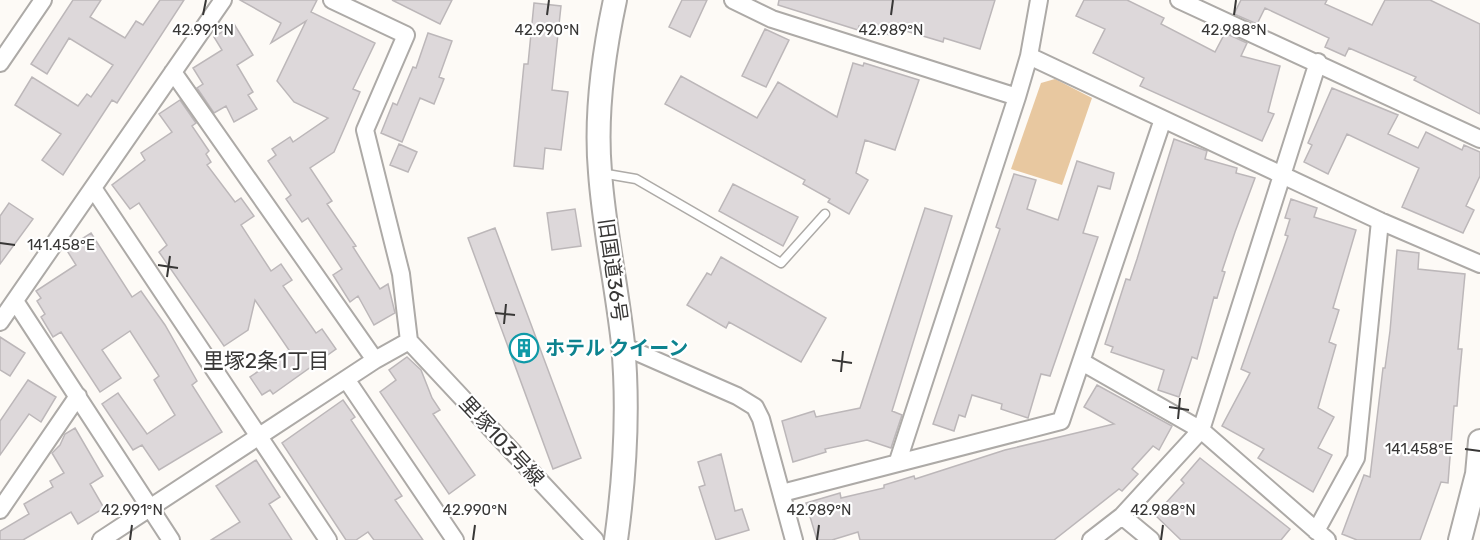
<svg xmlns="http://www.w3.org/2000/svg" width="1480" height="540" font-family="Rubik,'Noto Sans JP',sans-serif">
  <rect width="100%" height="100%" fill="#fdfaf6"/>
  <path fill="#e8c8a0" d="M1055 79 1092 98 1062 185 1011 169 1041 83Z"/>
  <path fill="#ddd8da" stroke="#bcb7b9" stroke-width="1.5" d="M73 0H101L90 17 125 38 136 21 143 25 160 0H184L117 103 112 100 63 175 42 160 61 134 15 105 32 77 78 106 87 94 91 97 113 65 69 38 47 74 31 64Z
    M240 0H317L311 12 375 43 353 89 360 92 334 152 310 168 332 201 327 204 356 246 353 247 380 289 388 284 395 313 374 325 358 296 350 302 333 275 342 269 308 218 302 222 286 199 291 195 268 161 276 155 272 149 290 137 293 142 328 118 294 102 277 81 306 21 271 43 281 23Z
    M392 0H452L440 24Z
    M682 0H707L690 37 669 27Z
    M779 0H995L980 49 944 38 943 42 896 28 894 36 859 26 858 30 778 5Z
    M1084 0H1127L1164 18 1161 24 1215 52 1225 33 1247 43 1241 56 1280 66 1268 112 1274 114 1262 141 1140 86 1144 78 1093 53 1105 29 1076 16Z
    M1241 0H1327L1325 4 1372 25 1385 0H1430L1480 24V114L1414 80 1416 77 1349 48 1345 56 1325 47 1329 38 1265 8 1257 24 1234 14Z
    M534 3 561 6 552 90 568 92 561 150 545 148 543 169 514 166 524 64H528Z
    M234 24 253 55 237 65 253 92 248 95 257 109 234 122 226 106 214 113 197 88 203 84 193 68 222 50 214 37Z
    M765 29 789 40 766 87 742 76Z
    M428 33 452 41 439 77 444 79 434 104 420 98 402 142 381 133 393 103 397 105 413 67 416 68Z
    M853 63 863 66 864 63 919 80 895 150 865 140 856 173 868 180 849 214 828 202 830 199 803 184 805 180 665 104 681 76 757 118 778 82 837 117Z
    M1332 88 1398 115 1388 134 1418 148 1426 132 1462 150 1464 145 1480 152V176L1466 206 1474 210 1463 233 1402 207 1419 168 1347 134 1328 174 1304 162 1312 145 1308 143Z
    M180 100 196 123 192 126 209 151 206 154 211 162 207 165 235 202 241 198 254 216 241 225 271 271 281 264 292 280 283 286 316 333 322 329 336 349 273 394 270 390 262 395 250 377 289 350 255 300 248 330 224 346 159 252 167 245 139 203 130 209 112 185 145 160 141 153 172 132 159 114Z
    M1174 139 1207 151 1205 159 1237 168 1236 173 1255 178 1235 232 1222 271 1225 272 1217 298 1214 297 1197 359 1192 357 1179 397 1158 390 1164 370 1111 352 1113 347 1105 344 1126 279 1130 280 1137 259Z
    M399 144 417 152 408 172 390 165Z
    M1077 161 1114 173 1110 189 1098 186 1083 233 1098 237 1050 376 1041 374 1028 418 1001 409 1002 404 972 395 965 417 959 415 954 431 933 424 1000 229 996 227 1014 174 1036 180 1027 209 1058 220Z
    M733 184 798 217 783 246 719 211Z
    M1291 199 1317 208 1314 217 1356 230 1333 308 1339 310 1329 342 1336 345 1318 408 1334 417 1318 448 1332 455 1313 492 1258 458 1264 449 1222 426 1250 373 1241 369 1288 236 1285 235 1290 219 1285 218Z
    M9 203 33 219 0 264V216Z
    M925 208 952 216 892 411 902 415 891 448 867 440 825 449 826 452 793 462 782 421 814 411 816 417 860 408Z
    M575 209 581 246 552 250 547 213Z
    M495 228 581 458 553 469 468 238Z
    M91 233 132 297 141 291 165 325 197 381 192 385 222 432 159 470 142 445 133 450 102 404 118 393 147 434 175 415 154 380 159 376 130 331 102 350 121 378 100 392 61 332 53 337 41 317 45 314 37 301 41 298 36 291 76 265 66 249Z
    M1397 250 1419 253 1418 269 1465 274 1458 349H1462L1459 381 1457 406H1454L1448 483 1441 482 1420 540H1357L1342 534 1364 475 1370 477 1383 368H1385L1390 331Z
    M721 257 826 318 801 362 729 322 726 328 687 305 707 273 711 275Z
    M0 337 25 353 10 376 0 370Z
    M407 357 421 370 432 398 440 410 433 414 475 475 449 494 380 392 396 380 389 370Z
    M28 380 56 397 41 422 29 414 0 455V421Z
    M1097 385 1172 426 1159 450 1153 446 1132 469 1138 474 1122 491 1119 489 1054 540H860L858 532 832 540H817L806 503 840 493 841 498 884 488V485L914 476 915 479 1005 450 1114 424 1084 407Z
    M343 400 355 417 351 420 402 496 395 500 423 540H374L368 532 356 540H346L282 443Z
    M75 428 103 476 90 484 104 508 78 524 71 512 23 540H0V531L29 514 24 504 53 487 50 481 64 473 52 453 60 445 65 434Z
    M721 454 735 511 742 509 749 530 716 540 699 487 705 485 698 462Z
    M1200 458 1290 529 1281 540H1181L1155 515 1184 483 1181 480Z
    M256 460 280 497 269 504 292 540H211L240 522 216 486Z"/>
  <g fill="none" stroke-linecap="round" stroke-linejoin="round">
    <g stroke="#adaaa7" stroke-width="11">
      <path id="lane" d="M601 173 636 179 781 263 825 214"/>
    </g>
    <g stroke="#adaaa7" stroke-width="20">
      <path id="street" d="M332 0 406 35 365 130 401 274 409 341
        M733 0 772 19 1017 97
        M1179 0 1480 139
        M1029 56 1380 221 1480 264
        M0 63 43 0
        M173 72 375 360
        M93 188 328 540
        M15 301 171 540
        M0 322 223 0
        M409 341 595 540
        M623 346 737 396 755 407 761 419 794 540
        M1082 362 1201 430 1327 540
        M346 379 455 540
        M898 461 1017 97 1029 56 1039 0
        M782 493 1061 421 1163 119
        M0 510 78 396
        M1122 516 1151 540
        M1316 531 1356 458 1380 221
        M101 540 375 360 409 341
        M1091 540 1122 516 1201 430 1318 62"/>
    </g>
    <g stroke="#adaaa7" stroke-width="26">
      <path id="secondary" d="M615 0C603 56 595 115 600 172 604 230 617 287 623 344 629 410 625 475 616 540
        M1460 540 1477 474 1480 441"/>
    </g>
    <use href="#lane" stroke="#fff" stroke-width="8"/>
    <use href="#street" stroke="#fff" stroke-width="16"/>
    <use href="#secondary" stroke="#fff" stroke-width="22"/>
  </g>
  <path fill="none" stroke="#383736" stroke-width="2" d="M203 15 206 0M547 15 549 0M891 15 893 0M1234 15 1236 0M0 243 15 245M158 265 178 268M167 277 170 256M495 313 515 315M504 324 506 304M832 360 852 363M841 372 843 351M1169 407 1189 410M1178 419 1180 398M1465 449 1480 451M130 540 132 525M473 540 475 525M817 540 819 525M1161 540 1163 525"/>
  <defs>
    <g id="building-ring" transform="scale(1.5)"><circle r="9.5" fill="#fff" stroke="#0f9aa8" stroke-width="1.5"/><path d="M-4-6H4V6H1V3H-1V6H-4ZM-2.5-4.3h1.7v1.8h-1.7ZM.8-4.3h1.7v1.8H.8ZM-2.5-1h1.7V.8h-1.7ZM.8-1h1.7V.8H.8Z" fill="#0f9aa8"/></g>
  </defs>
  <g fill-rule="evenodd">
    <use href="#building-ring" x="524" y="348"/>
  </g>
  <g text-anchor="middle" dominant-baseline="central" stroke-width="4.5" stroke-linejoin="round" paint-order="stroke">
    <g font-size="20" fill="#383736" stroke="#fff">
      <text transform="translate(613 270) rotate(82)">旧国道36号</text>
      <text transform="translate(502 441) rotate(47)">里塚103号線</text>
    </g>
    <g font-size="20" font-weight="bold" fill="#0d838f" stroke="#fff" text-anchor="start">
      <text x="545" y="348">ホテル クイーン</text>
    </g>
    <g font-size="21" fill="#383736" stroke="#fff">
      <text x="266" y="360">里塚2条1丁目</text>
    </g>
  </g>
  <g font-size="15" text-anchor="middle" fill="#383736" stroke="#fff" stroke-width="4.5" stroke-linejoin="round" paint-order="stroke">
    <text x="203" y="35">42.991°N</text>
    <text x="547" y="35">42.990°N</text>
    <text x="891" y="35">42.989°N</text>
    <text x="1234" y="35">42.988°N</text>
    <text x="61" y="250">141.458°E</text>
    <text x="1419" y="454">141.458°E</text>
    <text x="132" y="515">42.991°N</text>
    <text x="475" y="515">42.990°N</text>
    <text x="819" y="515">42.989°N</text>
    <text x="1163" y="515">42.988°N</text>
  </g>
</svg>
